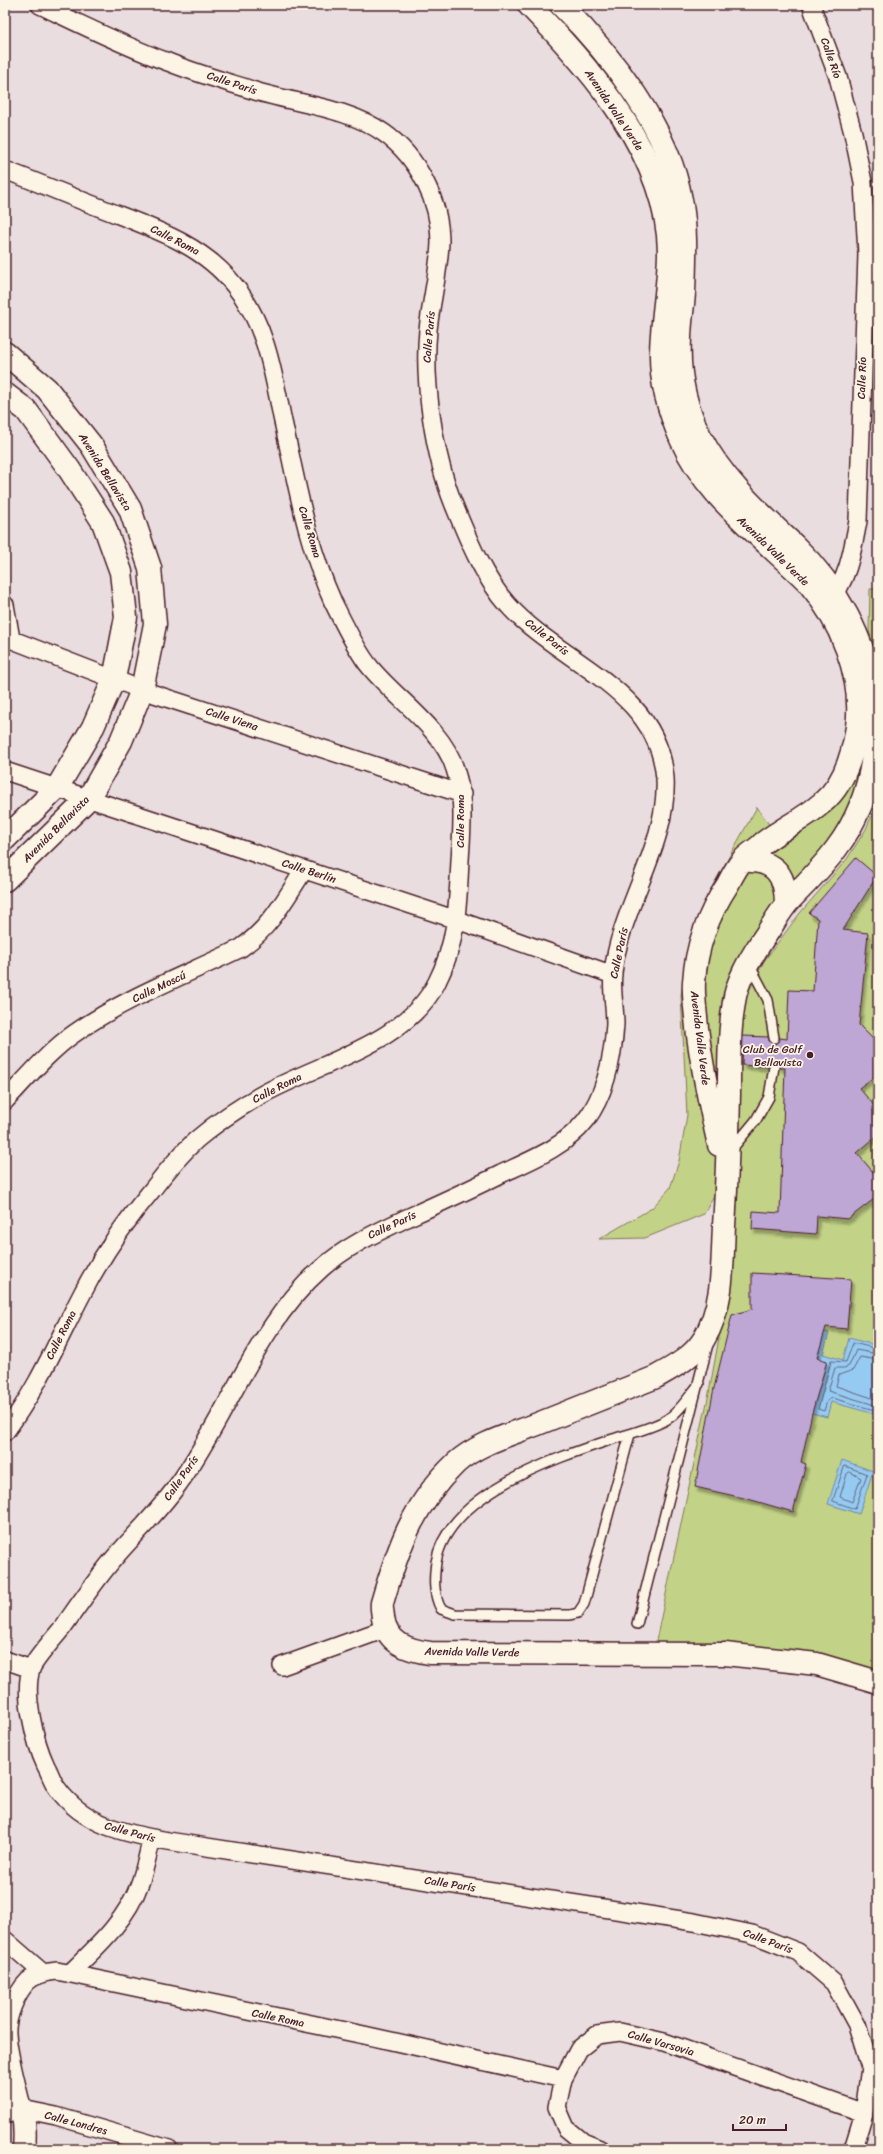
<svg xmlns="http://www.w3.org/2000/svg" width="883" height="2154" font-family="Sriracha,sans-serif">
  <defs>
    <filter id="shadow"><feDropShadow dx="2.5" dy="4.5" stdDeviation="1" flood-color="#0004"/></filter>
  </defs>
  <rect width="100%" height="100%" fill="#e9dde0"/>
  <filter id="ink" filterUnits="userSpaceOnUse"><feTurbulence type="fractalNoise" baseFrequency=".025" numOctaves="2"/><feDisplacementMap in="SourceGraphic" scale="8" xChannelSelector="R" yChannelSelector="G"/><feConvolveMatrix kernelMatrix="1 2 1 2 8 2 1 2 1" color-interpolation-filters="sRGB"/></filter>
  <g filter="url(#ink)">
    <path fill="#c2d286" stroke="#867858" d="M870 589H878V667L869 630Z
      M873 710 852 820 792 894 772 876 782 905 744 961 721 1182 704 1214 645 1238 599 1239 652 1208 670 1188 679 1161 687 1115 681 995 690 941 707 896 757 807 779 839 819 813Z
      M878 800V1677L654 1650 709 1393 722 1321 741 1026 747 995 764 961 800 913 847 859 866 829Z"/>
    <path fill="#95cbf3" stroke="#7786a3" d="M824 1332 829 1333 823 1354 843 1360 849 1338 878 1346V1415L831 1402 827 1417 812 1413 827 1361 817 1358Z
      M842 1460 873 1471 859 1514 828 1504Z"/>
    <g fill="none" stroke-linecap="round" stroke-linejoin="round">
      <path stroke="#68647b" stroke-width="1" d="M878 1349 853 1343 846 1362 831 1361 818 1409 824 1411 827 1401 832 1398 878 1411
        M878 1354 856 1350 849 1366 844 1368H835L828 1391 878 1406
        M878 1360 860 1357 853 1370 839 1375 836 1386 878 1400
        M845 1466 867 1474 855 1509 833 1501Z
        M850 1472 861 1478 852 1502 840 1497 847 1474Z"/>
    </g>
    <path fill="#bea6d5" stroke="#4a1f2b" filter="url(#shadow)" d="M856 858 877 876 843 930 868 933 859 1025 878 1044V1074L859 1088 878 1110V1135L857 1153 878 1178V1196L848 1219 817 1216 816 1234 752 1229 753 1211 780 1213 785 1068H780L778 1063 775 1061 770 1063 768 1067 742 1065 743 1036 768 1037 770 1042 775 1044 780 1038 787 1039 789 990 813 991 818 919 809 913Z
      M752 1273 851 1279 847 1329 826 1327 817 1358 827 1361 812 1413 801 1462 806 1464 793 1512 748 1499 695 1487 714 1388 732 1315 752 1309Z"/>
    <g fill="none" stroke-linecap="round" stroke-linejoin="round">
      <g stroke="#4a1f2b" stroke-width="12">
        <path id="service" d="M749 964 768 1000 774 1038
          M732 1149 756 1120 769 1097 774 1067
          M630 1434 584 1604 578 1613 570 1615 455 1614 441 1609C433 1594 434 1578 436 1562 448 1494 553 1459 610 1440 625 1435 657 1427 669 1418 680 1411 691 1394 699 1384
          M637 1624 708 1344"/>
      </g>
      <g stroke="#4a1f2b" stroke-width="20">
        <path id="minor" d="M40 5C82 25 124 46 168 62 195 73 224 81 252 90 295 104 347 107 384 133 418 157 440 201 440 242 439 272 431 301 428 330 423 382 434 456 454 505 468 539 483 577 508 605 559 663 658 688 665 778 669 844 620 907 613 973 611 990 615 1007 615 1024 613 1057 606 1093 586 1120 565 1147 531 1160 501 1174 471 1189 440 1203 409 1217 378 1232 348 1245 322 1268 258 1324 230 1410 182 1479 163 1507 139 1530 116 1556 97 1578 80 1603 63 1627 55 1637 37 1657 32 1667 22 1691 35 1743 46 1766 50 1773 52 1781 57 1788 83 1825 127 1834 168 1841L694 1922 752 1934 798 1952 834 1983 857 2025 870 2067 864 2113 853 2149
          M811 5 838 77 853 133 863 182 867 254 858 521C853 548 848 582 828 602
          M5 170C39 183 72 197 106 210 152 228 202 244 234 285 265 322 273 371 282 417 296 479 306 543 333 602 342 620 357 652 370 667 396 699 443 729 455 769 465 798 462 829 460 860 458 903 457 943 437 982 407 1043 322 1062 265 1093 241 1106 217 1122 196 1140 180 1155 165 1173 152 1190 124 1223 102 1255 82 1294 58 1340 37 1390 5 1432
          M5 605 11 639
          M5 637 142 690 462 794
          M5 771 457 920 613 975
          M5 1101C27 1078 49 1051 75 1033 126 997 186 975 241 948 271 927 285 899 304 870
          M5 1660 31 1669
          M282 1666 385 1629
          M5 1940 43 1973
          M70 1973C97 1947 127 1920 140 1883 145 1869 148 1853 152 1838
          M21 2103C16 2081 9 2058 7 2034 6 2018 16 1993 28 1981 36 1974 46 1972 57 1971L364 2035 563 2079
          M5 2115 22 2109 56 2116 169 2149
          M600 2149 583 2142 566 2128 557 2107 563 2079 579 2049 597 2035 620 2032 664 2042 864 2113"/>
      </g>
      <g stroke="#4a1f2b" stroke-width="25">
        <path id="tertiary" d="M529 5C592 70 667 155 669 251 669 286 661 321 661 356 661 384 670 414 681 439 702 487 741 519 778 554 788 563 798 572 807 581 840 620 864 676 857 727 853 755 844 785 822 803 804 819 781 829 762 844 756 850 747 855 742 861 736 868 732 876 728 884 709 913 696 947 694 982 693 997 696 1014 697 1028 702 1068 710 1106 719 1145
          M561 5C611 55 669 129 681 200 687 230 685 262 684 293 683 308 680 324 680 339 678 374 685 406 700 436 723 481 760 513 796 547 836 586 866 639 873 695 879 750 870 804 836 849 822 868 805 884 789 901 779 912 772 927 763 939 751 958 737 979 734 1002 729 1033 729 1063 729 1094 728 1138 727 1182 724 1226 722 1264 724 1305 704 1339 693 1357 674 1367 656 1377 615 1393 575 1409 535 1425 509 1435 477 1444 456 1463 413 1504 398 1548 382 1603 381 1608 383 1613 383 1618 387 1643 407 1650 430 1653L725 1654 817 1664 878 1682
          M5 353 47 389 92 446 130 509 150 568 155 624 142 690 121 741 88 799 5 880
          M5 394 26 410 69 469 103 522 121 572 126 617 114 679 93 727 57 788 5 839
          M742 861C773 859 786 873 786 904
          M5 2086C25 2102 26 2126 24 2149"/>
      </g>
      <use href="#service" stroke="#fcf5e5" stroke-width="9"/>
      <use href="#minor" stroke="#fcf5e5" stroke-width="17"/>
      <use href="#tertiary" stroke="#fcf5e5" stroke-width="22"/>
    </g>
  </g>
  <circle fill="#4a1f2b" stroke="#fcf5e5" stroke-width="1.5" cx="810" cy="1055" r="4"/>
  <g text-anchor="middle" dominant-baseline="central" stroke-width="3.5" stroke-linejoin="round" paint-order="stroke">
    <g font-size="11" fill="#4a1f2b" stroke="#fcf5e5">
      <text transform="translate(831 58) rotate(71)">Calle Río</text>
      <text transform="translate(232 83) rotate(18)">Calle París</text>
      <text transform="translate(614 110) rotate(56)">Avenida Valle Verde</text>
      <text transform="translate(175 240) rotate(27)">Calle Roma</text>
      <text transform="translate(429 337) rotate(-85)">Calle París</text>
      <text transform="translate(862 378) rotate(-88)">Calle Río</text>
      <text transform="translate(105 472) rotate(58)">Avenida Bellavista</text>
      <text transform="translate(310 532) rotate(73)">Calle Roma</text>
      <text transform="translate(773 551) rotate(44)">Avenida Valle Verde</text>
      <text transform="translate(547 637) rotate(38)">Calle París</text>
      <text transform="translate(232 719) rotate(18)">Calle Viena</text>
      <text transform="translate(460 821) rotate(-90)">Calle Roma</text>
      <text transform="translate(56 829) rotate(-45)">Avenida Bellavista</text>
      <text transform="translate(309 871) rotate(18)">Calle Berlín</text>
      <text transform="translate(619 953) rotate(-78)">Calle París</text>
      <text transform="translate(159 987) rotate(-26)">Calle Moscú</text>
      <text transform="translate(700 1038) rotate(83)">Avenida Valle Verde</text>
      <text transform="translate(277 1088) rotate(-27)">Calle Roma</text>
      <text transform="translate(392 1225) rotate(-25)">Calle París</text>
      <text transform="translate(61 1335) rotate(-63)">Calle Roma</text>
      <text transform="translate(181 1478) rotate(-55)">Calle París</text>
      <text transform="translate(472 1652) rotate(1)">Avenida Valle Verde</text>
      <text transform="translate(130 1832) rotate(15)">Calle París</text>
      <text transform="translate(450 1884) rotate(9)">Calle París</text>
      <text transform="translate(768 1941) rotate(20)">Calle París</text>
      <text transform="translate(278 2018) rotate(12)">Calle Roma</text>
      <text transform="translate(661 2043) rotate(16)">Calle Varsovia</text>
      <text transform="translate(76 2123) rotate(15)">Calle Londres</text>
    </g>
    <g font-size="11" fill="#4a1f2b" stroke="#fcf5e5" text-anchor="end">
      <text x="802" y="1049">Club de Golf<tspan x="802" dy="13">Bellavista</tspan></text>
    </g>
  </g>
  <rect width="883" height="2154" fill="none" stroke="#fcf5e5" stroke-width="20"/>
  <rect x="10" y="10" width="863" height="2134" fill="none" stroke="#4a1f2b" stroke-width="1.5" filter="url(#ink)"/>
  <path d="M733 2124v6h53v-6" fill="none" stroke="#4a1f2b" stroke-width="2"/>
  <text x="739" y="2124" font-size="12" fill="#4a1f2b" stroke="#fcf5e5" stroke-width="3" paint-order="stroke">20 m</text>
</svg>
